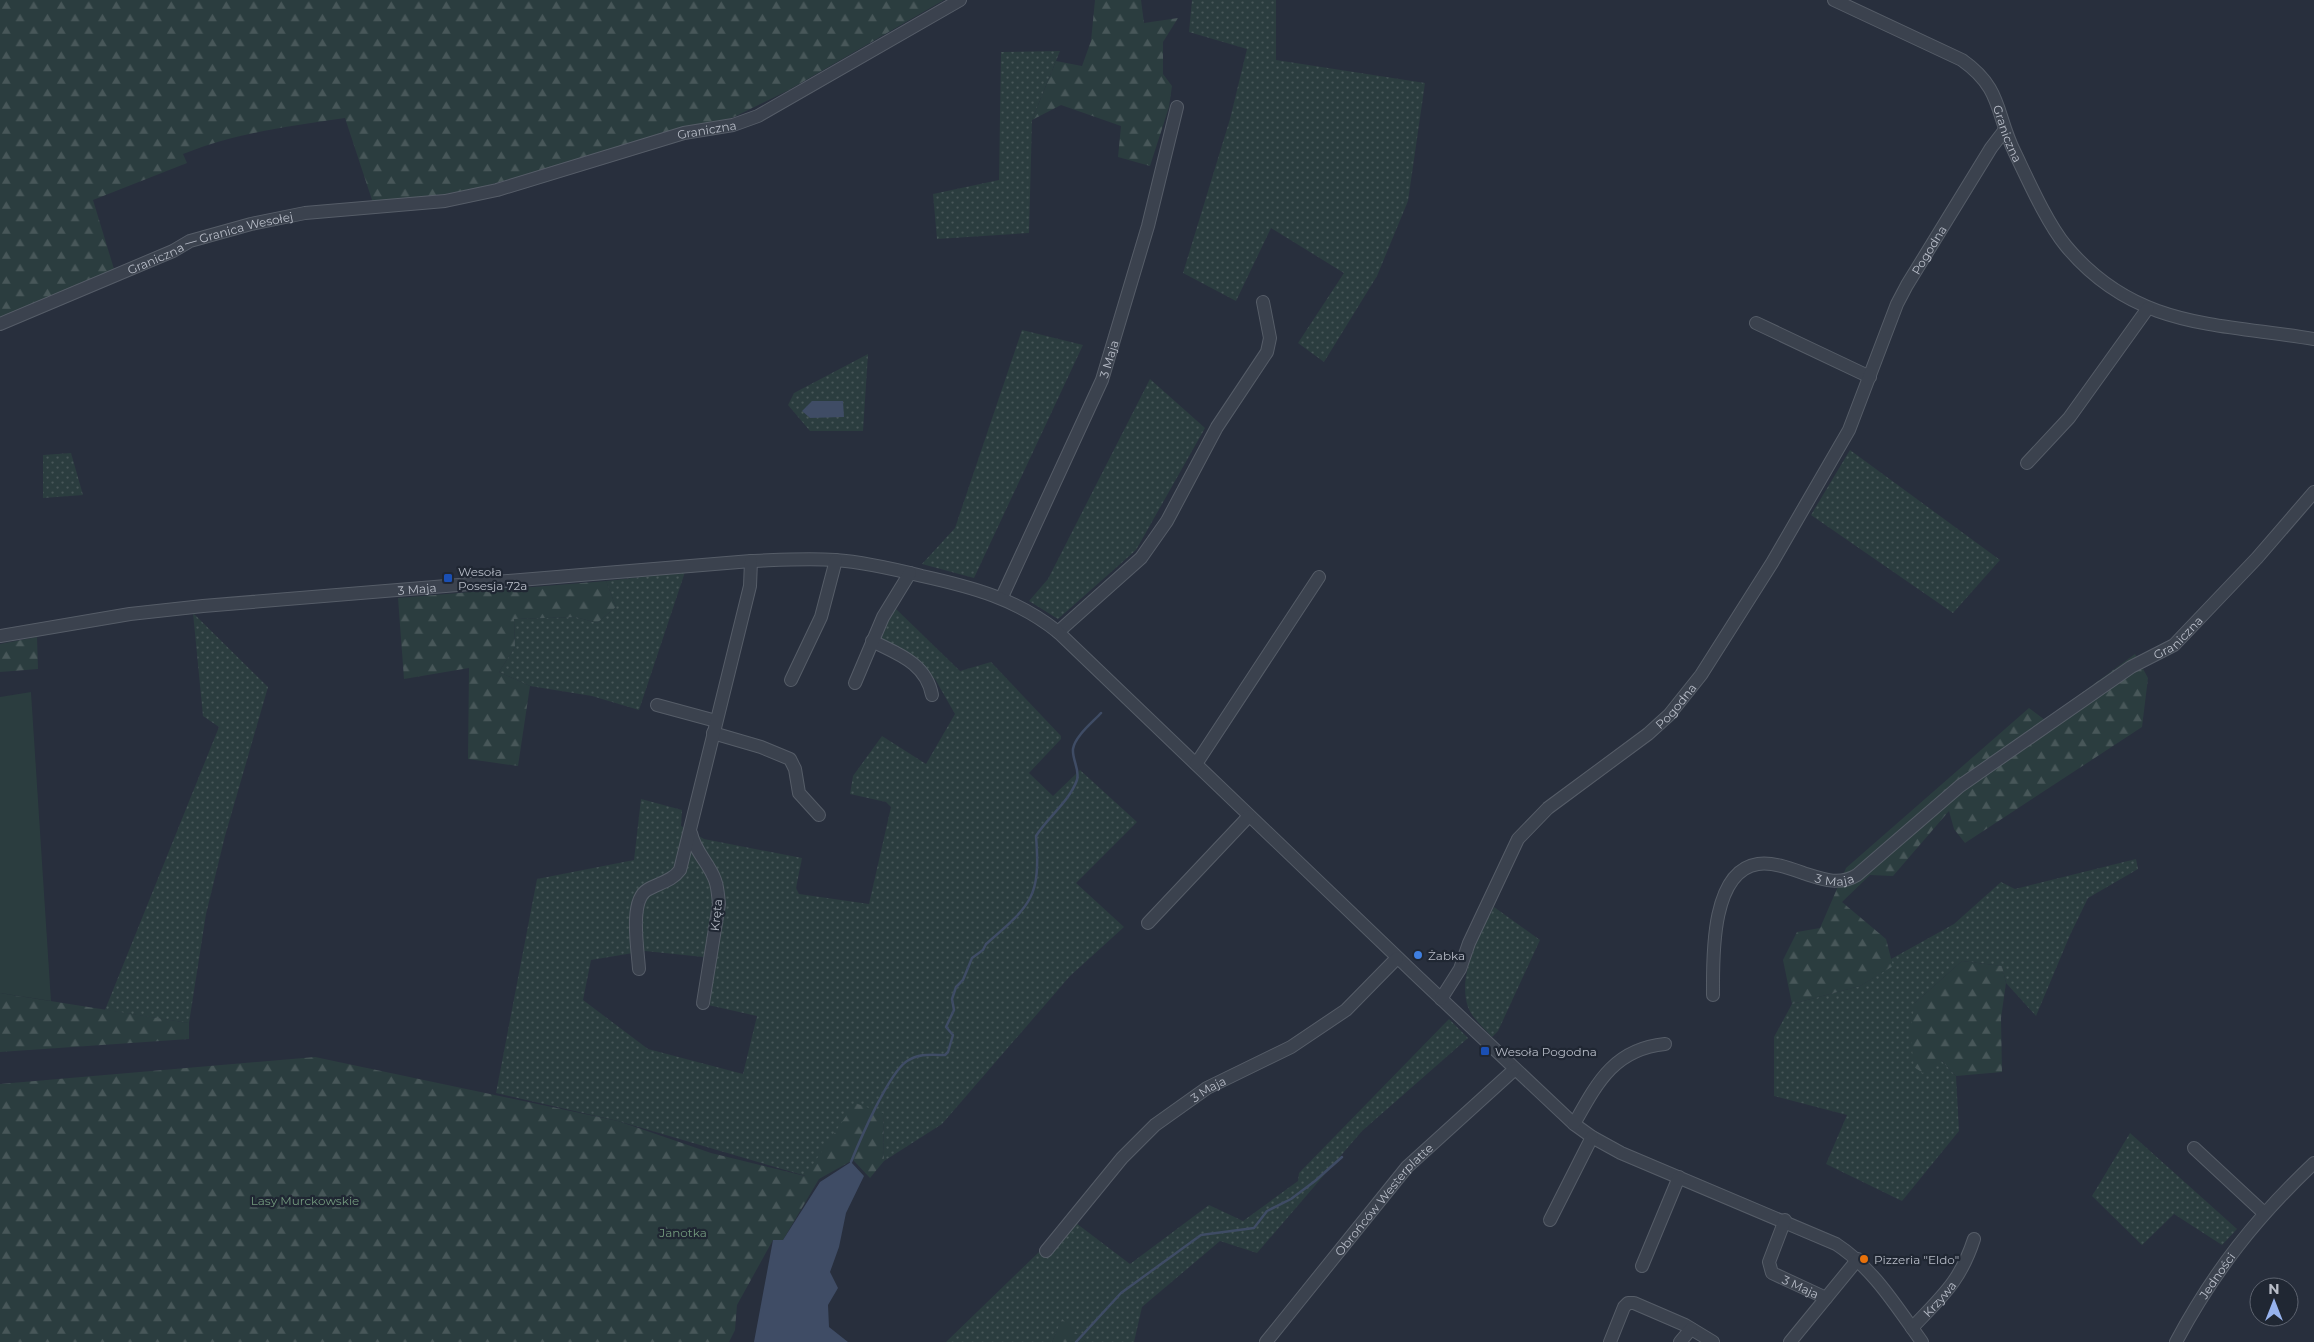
<svg xmlns="http://www.w3.org/2000/svg" width="2314" height="1342" font-family="Montserrat,sans-serif">
  <defs>
    <pattern id="grass-dots" width="8" height="8" patternUnits="userSpaceOnUse" patternTransform="scale(1.25)"><rect width="8" height="8" fill="#2b3d3f"/><path d="M2 2h.1M6 6h.1" fill="none" stroke="#485759" stroke-width="1.8" stroke-linecap="round"/></pattern>
    <pattern id="forest-firs" width="22" height="20" patternUnits="userSpaceOnUse" patternTransform="scale(1.25)"><rect width="22" height="20" fill="#2b3d3f"/><path d="M5 1l3.5 6h-7zM16 11l3.5 6h-7z" fill="#485759"/></pattern>
  </defs>
  <rect width="100%" height="100%" fill="#282f3d"/>
  <path fill="url(#grass-dots)" fill-rule="evenodd" d="M1192 0H1276V60L1425 83 1408 201 1377 276 1324 362 1298 343 1344 273 1271 228 1236 301 1183 273 1230 119 1247 49 1189 32Z
    M1060 51 1032 120 1029 233 937 239 933 194 999 180 1001 52Z
    M1022 330 1083 345 974 578 922 564 955 528Z
    M868 354 863 431H810L788 405 794 393Z
    M1150 379 1205 428 1136 550 1058 619 1029 601 1048 579Z
    M1850 450 2000 560 1953 613 1811 515Z
    M71 453 83 495 43 498V455Z
    M685 572 639 710 592 696 530 686 499 672 515 647 514 619 576 617 597 623 616 607 606 581Z
    M894 607 960 671 991 662 1061 736V739L1029 773 1053 796 1080 770 1137 822 1076 883 1124 927 1070 976 942 1124 884 1161 883 1113 806 1176 618 1121 496 1093 537 879 634 860 641 799 682 810 681 826 704 839 802 858 796 888 799 894 869 904 891 807 886 802 850 794 853 776 882 736 926 764 955 714 935 679 881 639ZM645 951 713 958 708 1005 757 1016 743 1074 648 1049 583 1000 591 960Z
    M193 613 268 687 225 836 206 914 189 1023 105 1010 219 727 203 716Z
    M2136 859 2138 869 2088 898 2070 935 2036 1016 2006 983 2002 966 1962 961 1915 1003 1941 1060 1956 1076 1959 1131 1902 1201 1826 1164 1847 1115 1774 1096V1037L1792 1004 1860 986 1892 966 1891 959 1954 924 2001 882 2015 889Z
    M1494 907 1540 940 1498 1031 1492 1037C1484 1028 1472 1018 1468 1007 1457 975 1480 934 1494 907Z
    M1449 1019 1468 1038 1362 1131 1257 1253 1220 1241 1142 1307 1134 1342H1086L1062 1320 1052 1342H946L1072 1220 1130 1264 1209 1205 1243 1221 1298 1181 1299 1173Z
    M2130 1133 2237 1229 2222 1245 2174 1214 2142 1245 2092 1196Z"/>
  <path fill="url(#forest-firs)" d="M0 0H944L787 91 734 117 707 126 648 139 479 188 435 196 373 203 345 118C286 127 239 132 183 154L187 163 93 200 114 269 0 319Z
    M1095 0H1141L1144 23 1178 18 1163 42V74L1172 86 1169 107 1150 166 1118 157 1121 126 1061 105 1032 120 1056 61 1082 66 1091 41Z
    M606 581 616 607 597 623 576 617 514 619 515 647 499 672 530 686 518 766 468 759 469 668 404 679 398 598Z
    M37 637 38 669 0 672V644Z
    M2135 654 2148 678 2142 727 1965 843 1954 829 1949 811 1893 876 1870 875 1842 902 1886 939 1893 966 1860 986 1792 1004 1783 960 1797 932 1820 928 1846 868 2029 708 2045 720Z
    M1962 961 2002 966 2006 983 2001 1018 2002 1072 1956 1076 1941 1060 1923 1073 1914 1067 1910 1031 1915 1003Z
    M0 993 189 1023V1039L0 1052Z
    M315 1057 618 1121 711 1153 805 1176 855 1103 883 1113 884 1161 870 1178 853 1160 819 1179 783 1240H773L737 1305 735 1330 729 1342H0V1084Z
    M1062 1319 1086 1342H1052Z"/>
  <path fill="#2b3d3f" d="M31 692 51 1001 0 993V697Z"/>
  <path fill="#3f4c65" d="M812 401H843L844 417 810 418 802 411Z
    M851 1162 864 1176 846 1213 839 1247 830 1272 838 1288 828 1305 829 1327 848 1342H754L773 1240H783L820 1182Z"/>
  <g fill="none" stroke-linecap="round" stroke-linejoin="round">
    <path stroke="#3f4c65" stroke-width="2.5" d="M851 1162C860 1140 888 1074 907 1061 920 1053 931 1055 945 1055L948 1052 953 1035 946 1027 954 1010 952 999 956 987 963 980 972 958 983 950 986 944C1031 905 1041 898 1036 836 1048 817 1069 802 1077 780 1080 769 1072 760 1073 749 1075 736 1093 722 1101 713
      M1076 1342 1121 1293 1201 1235 1254 1228 1267 1211 1291 1199 1315 1181 1342 1157"/>
    <g stroke="#565d68" stroke-width="14">
      <g id="minor">
        <path id="s1" d="M1834 0 1962 60C2003 89 1995 113 2015 153 2028 180 2047 223 2066 246 2135 329 2217 323 2314 339"/>
        <path d="M1756 323 1870 377"/>
        <path id="s2" d="M0 324 173 251 190 241 251 224 305 213 445 201 497 190 684 133 733 125 758 116 960 0"/>
        <path d="M2027 463 2069 418 2148 308"/>
        <path id="s3" d="M1002 597 1102 380 1148 226 1177 107"/>
        <path d="M1058 632 1141 558 1167 521 1217 427 1267 352 1270 338 1263 302"/>
        <path id="s4" d="M0 636 130 614 203 606 751 561C779 560 807 558 835 560 864 562 894 569 922 576 972 587 1017 599 1058 632L1418 977 1574 1124 1592 1137 1621 1153 1836 1244C1873 1268 1896 1306 1922 1342"/>
        <path d="M872 641C898 654 926 663 932 695"/>
        <path d="M791 680 821 617 836 560"/>
        <path d="M855 683 883 617 910 573"/>
        <path d="M657 705 716 721"/>
        <path d="M713 733 761 747 790 759 795 769 799 793 819 815"/>
        <path d="M1196 764 1319 577"/>
        <path d="M691 833C695 852 709 863 715 880 718 888 718 896 719 904L703 1003"/>
        <path d="M1148 923 1249 816"/>
        <path d="M639 969C638 950 629 901 647 890 659 883 672 881 680 870L750 586 751 561"/>
        <path id="s5" d="M1713 995C1713 960 1710 871 1758 864 1773 862 1789 868 1803 873 1822 879 1839 886 1857 875L1960 786 2131 667 2174 645 2257 558 2314 492"/>
        <path id="s6" d="M1441 999 1460 969 1469 943 1518 839 1548 808 1648 734 1669 715 1701 675 1772 563 1849 430 1897 304 1907 285 1991 148 2004 131"/>
        <path d="M1574 1124C1597 1083 1614 1049 1665 1044"/>
        <path d="M2194 1148 2264 1213"/>
        <path d="M1550 1220 1592 1137"/>
        <path id="s7" d="M1785 1220 1769 1262 1772 1273 1826 1298"/>
        <path id="s8" d="M1046 1251 1122 1158 1155 1125 1207 1088 1291 1047 1346 1010 1397 958"/>
        <path d="M1642 1266 1679 1177"/>
        <path id="s9" d="M1912 1328C1942 1296 1960 1282 1974 1239"/>
        <path id="s10" d="M1266 1342 1407 1167 1515 1069"/>
        <path d="M1610 1342 1624 1307 1628 1303H1634L1685 1325 1713 1342"/>
        <path d="M1680 1342 1691 1329"/>
        <path d="M1790 1342 1858 1259"/>
        <path id="s11" d="M2176 1342C2214 1271 2256 1218 2314 1163"/>
      </g>
    </g>
    <use href="#minor" stroke="#3b424e" stroke-width="12"/>
  </g>
  <g fill="#1a4fb4" stroke="#202733" stroke-width="2">
    <rect x="443" y="573" width="10" height="10" rx="2.5"/>
    <rect x="1480" y="1046" width="10" height="10" rx="2.5"/>
  </g>
  <circle fill="#3f7fe0" stroke="#202733" stroke-width="2" cx="1418" cy="955" r="5"/>
  <circle fill="#e8710a" stroke="#202733" stroke-width="2" cx="1864" cy="1259" r="5"/>
  <g text-anchor="middle" dominant-baseline="central" stroke-width="4.5" stroke-linejoin="round" paint-order="stroke">
    <g font-size="12" fill="#b8bdc8" stroke="#202733">
      <text stroke="none"><textPath href="#s2" startOffset="738">Graniczna</textPath></text>
      <text stroke="none"><textPath href="#s1" startOffset="230">Graniczna</textPath></text>
      <text stroke="none"><textPath href="#s2" startOffset="226">Graniczna — Granica Wesołej</textPath></text>
      <text stroke="none"><textPath href="#s6" startOffset="909">Pogodna</textPath></text>
      <text stroke="none"><textPath href="#s3" startOffset="261">3 Maja</textPath></text>
      <text stroke="none"><textPath href="#s4" startOffset="420">3 Maja</textPath></text>
      <text stroke="none"><textPath href="#s5" startOffset="652">Graniczna</textPath></text>
      <text stroke="none"><textPath href="#s6" startOffset="385">Pogodna</textPath></text>
      <text stroke="none"><textPath href="#s5" startOffset="228">3 Maja</textPath></text>
      <text transform="translate(716 915) rotate(-84)">Kręta</text>
      <text stroke="none"><textPath href="#s8" startOffset="231">3 Maja</textPath></text>
      <text stroke="none"><textPath href="#s10" startOffset="185">Obrońców Westerplatte</textPath></text>
      <text stroke="none"><textPath href="#s11" startOffset="78">Jedności</textPath></text>
      <text stroke="none"><textPath href="#s7" startOffset="88">3 Maja</textPath></text>
      <text stroke="none"><textPath href="#s9" startOffset="40">Krzywa</textPath></text>
    </g>
    <g font-size="12" fill="#b8bdc8" stroke="#202733" text-anchor="start">
      <text x="458" y="571">Wesoła<tspan x="458" dy="14">Posesja 72a</tspan></text>
      <text x="1428" y="955">Żabka</text>
      <text x="1495" y="1051">Wesoła Pogodna</text>
      <text x="1874" y="1259">Pizzeria "Eldo"</text>
    </g>
    <g font-size="12" fill="#71977c" stroke="#202733">
      <text x="305" y="1200">Lasy Murckowskie</text>
      <text x="683" y="1232">Janotka</text>
    </g>
  </g>
  <g transform="translate(2274 1302)"><circle r="24" fill="#202733" stroke="#5d636f"/>
  <path d="M0-4L9 19L0 12L-9 19Z" fill="#97b3ee"/>
  <text y="-8" font-size="14" font-weight="bold" text-anchor="middle" fill="#b8bdc8">N</text>
  </g>
</svg>
